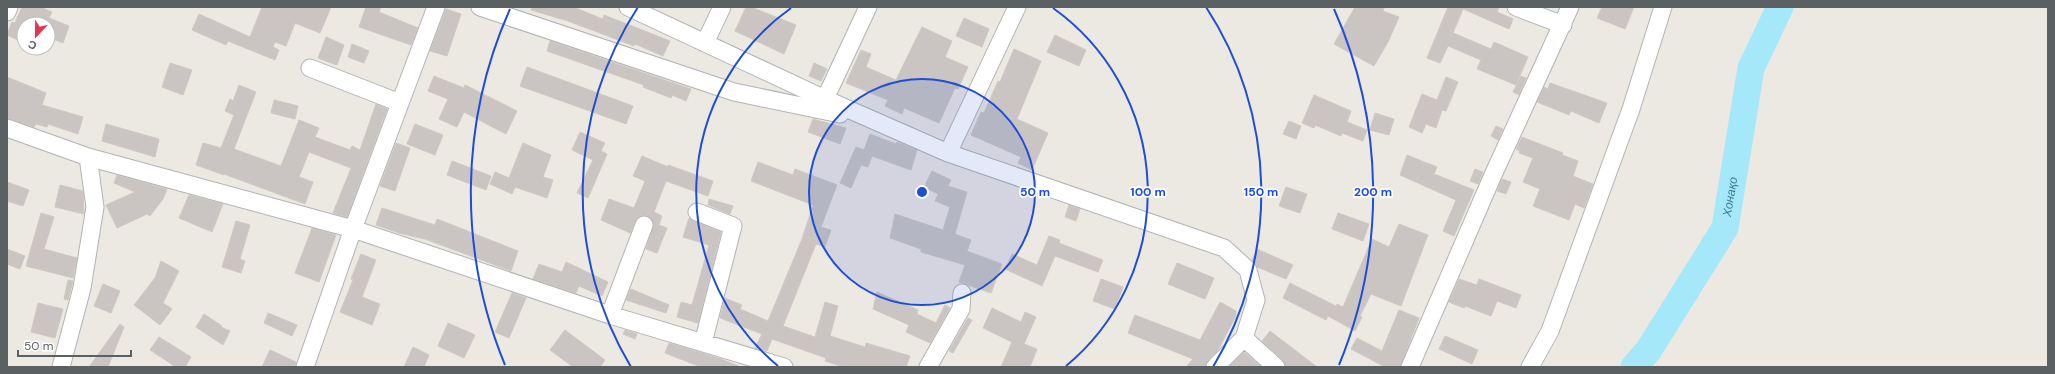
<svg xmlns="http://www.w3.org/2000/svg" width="2055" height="374" font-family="'DM Sans',sans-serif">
  <rect width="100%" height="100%" fill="#ece8e2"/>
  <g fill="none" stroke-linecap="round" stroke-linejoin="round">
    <path stroke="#a5e8f9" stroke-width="27" id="s1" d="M1634 367 1648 351 1725 228 1751 68 1780 7"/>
  </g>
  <path fill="#cac5c2" stroke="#d1c8c1" d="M22 7H40L52 12 49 18 69 26 63 43 48 37V20L46 24H24V43L7 35 12 22 15 23Z
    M262 7H331L320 33 295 23 286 46 275 42 273 47 279 50 275 60 228 41 226 45 192 30 199 14 250 37Z
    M366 7H381L379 12 418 28 411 45 359 27Z
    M532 7H573L603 19 604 15 670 41 663 56 635 44 634 46 568 21 531 10Z
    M746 7H751L796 25 784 54 735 31Z
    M1355 7H1384L1383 11 1399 17 1388 42 1374 66 1334 44Z
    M1448 7H1499L1497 12 1513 19 1509 29 1463 9 1453 33 1491 49 1494 42 1528 57 1516 85 1477 69 1481 60 1448 46 1440 63 1427 58Z
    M1602 7H1634L1625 29 1597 18Z
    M446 9 461 14 447 56 430 51Z
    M964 18 989 29 982 47 956 36Z
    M922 27 952 41 945 57 968 67 958 89 955 88 939 123 904 108 902 114 885 106 888 100 846 83 861 50 871 54 866 67 896 80Z
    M1055 35 1086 50 1079 66 1047 52Z
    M326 37 344 45 337 65 318 58Z
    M550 41 691 89 686 101 672 95 671 98 643 87 644 85 547 51Z
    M352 44 369 51 364 63 348 57Z
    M1014 49 1041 61 1017 119 1048 133 1032 170 1018 163 1021 157 971 135 981 112 984 113 998 81 1000 82Z
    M170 63 192 70 183 95 162 87Z
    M814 63 827 69 821 81 809 76Z
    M527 67 633 106 626 124 520 86Z
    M434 76 464 88 465 85 517 111 506 134 464 112 457 127 439 119 448 99 428 91Z
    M1521 76 1526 78 1519 95 1513 92Z
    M7 77 46 93 42 105 83 117 78 134 48 124 47 127 36 124 34 127 7 118Z
    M1446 77 1458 82 1446 111 1442 110 1436 128 1426 124 1422 133 1409 127 1422 94 1437 100Z
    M1550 83 1607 103 1599 123 1571 111 1569 115 1537 102 1544 87 1548 89Z
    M239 85 256 92 234 149 281 166 299 120 319 128 315 137 350 150 352 146 360 150 376 104 387 109 347 217 333 213 351 168 309 152 299 177 313 182 305 204 224 174V175L196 165 203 143 221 148 234 115 225 111 230 99 233 101Z
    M1314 95 1351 111 1347 122 1367 130 1363 141 1342 133 1341 136 1315 125 1314 128 1302 123Z
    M274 100 298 106 295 119 271 113Z
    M1375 113 1394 119 1389 135 1370 130Z
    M813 119 846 128 840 144 808 132Z
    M1289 121 1301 126 1296 139 1283 134Z
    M106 124 159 139 155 157 102 141Z
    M415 124 443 135 435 155 407 144Z
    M1496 126 1503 129 1498 140 1491 136Z
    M580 132 605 143 601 151 607 154 588 198 577 193 593 160 572 150Z
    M870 134 896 144 897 142 917 150 911 170 872 156 868 167 861 165 851 188 840 183 856 147 864 150Z
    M1522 137 1563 153 1562 155 1578 161 1573 176 1593 184 1584 208 1575 204 1569 220 1533 206 1540 189 1523 182 1533 158 1519 153 1520 151 1516 149Z
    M396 143 410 148 395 191 380 186Z
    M523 143 551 155 543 177 553 180 547 198 515 187 512 194 490 184 495 172 509 178Z
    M1407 155 1437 167 1434 174 1474 190 1454 236 1443 231 1456 200 1400 175Z
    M642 156 668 167V165L713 181 708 196 666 181 654 212 662 216 659 225 667 228 657 253 646 249 654 224 648 216 642 215 637 218 630 233 601 220 609 199 634 208 645 181 633 176Z
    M452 161 491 176 486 190 447 175Z
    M758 162 793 175 795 169 837 185 821 227 831 230 825 247 816 244 783 326 815 337 825 302 838 306 830 336 865 347 866 343 910 356 906 367H844L825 361 826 358 772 339 767 351 755 348 762 334 720 318 725 298 742 305 740 309 768 321 802 239 813 205 751 181Z
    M1475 169 1483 172 1478 184 1470 181Z
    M932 171 951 180 948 186 967 192 955 234 971 240 967 251 1002 264 991 293 959 282 965 265 921 252V249L890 238 895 214 943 230 950 207 935 201 938 194 924 187Z
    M117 175 167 189 163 199 150 216 147 214 117 228 106 205 135 192 114 183Z
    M1502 179 1511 182 1506 194 1497 191Z
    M7 182 29 190 23 206 7 201Z
    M60 185 83 191 84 214 55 207Z
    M1286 187 1307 194 1300 213 1279 206Z
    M189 195 223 204 212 232 179 218Z
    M709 199 733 206 730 214 708 205Z
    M1069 205 1080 209 1076 221 1065 217Z
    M382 208 435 225 437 219 518 251 511 271 425 239 399 233 376 225Z
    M41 213 54 217 44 249 77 258 73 278 26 266Z
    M1338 213 1369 224 1363 241 1332 229Z
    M689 218 721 232 698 323 677 317 681 302 692 305 709 245 683 237Z
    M236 221 250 225 240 259 245 261 241 273 222 267Z
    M1399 224 1428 235 1401 306 1371 294 1360 316 1362 317 1355 331 1328 316 1326 320 1283 298 1290 283 1336 306 1337 304 1343 307 1372 239 1389 247Z
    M312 228 336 235 319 282 295 273Z
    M1049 236 1060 240 1059 243 1103 260 1098 272 1055 256 1042 286 1005 269 1012 254 1037 265Z
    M7 249 25 256 20 269 7 264Z
    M1257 249 1293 265 1286 279 1257 267 1252 260Z
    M361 254 376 260 362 297 380 304 372 325 340 312 353 280 351 279Z
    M161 261 179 271 163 303 172 309 160 325 134 305 155 278Z
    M566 262 608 282 602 296 579 286 576 293 533 279 539 264 562 272Z
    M1177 263 1214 278 1205 299 1168 284Z
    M1101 279 1123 287 1115 309 1093 301Z
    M1459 279 1477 285 1479 279 1521 295 1516 308 1497 301 1491 316 1465 306 1464 308 1449 302Z
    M68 280 73 281 68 300 64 299Z
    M103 284 120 291 111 313 94 306Z
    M631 289 669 305 666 313 626 300Z
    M877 292 918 310 917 314 936 323 945 305 950 308 930 343 906 332 909 325 873 309Z
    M512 293 526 298 509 338 495 332Z
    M1220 302 1236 311V316L1218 350 1208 360 1205 367H1186L1193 359 1128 333 1135 315 1200 340Z
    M38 303 63 309 55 338 31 332Z
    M992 308 1021 322 1025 312 1036 317 1024 344 1037 349 1030 367H1001L1012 342 983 328Z
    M1399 310 1419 318 1400 367H1385L1351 349 1357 338 1382 351Z
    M268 313 297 325 292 336 264 323Z
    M204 314 222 326 221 327 230 331 223 345 196 327Z
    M968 318 972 320 953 353 949 351Z
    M448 323 475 335 464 358 438 346Z
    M120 324 124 327 108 367H89Z
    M565 330 605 360 600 367H573L550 350Z
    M625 330 637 334 635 339 623 334Z
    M1270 331 1317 367H1286L1283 360 1262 341Z
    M1445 336 1478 350 1472 364 1439 349Z
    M159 337 191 357 185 367H176L150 350Z
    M669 343 721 359 741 367H701L665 353Z
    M413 347 429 355 424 367H404Z
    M270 350 296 362 295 367H262Z
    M1244 352 1261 367H1229Z"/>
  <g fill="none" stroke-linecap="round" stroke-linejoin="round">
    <g stroke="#b0b4b7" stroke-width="19">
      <path id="minor" d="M480 7 734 92 840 114
        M628 7 825 99 948 153 1224 248 1248 270 1256 300 1244 338
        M1516 7 1563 25
        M7 12 9 7
        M705 43 722 7
        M310 68 400 103
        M825 99 868 7
        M7 128 88 157 353 229 610 315 784 367
        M948 153 1017 7
        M697 212 733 226 703 343
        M610 315 644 225
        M61 367 82 288 95 207 88 157
        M305 367 353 229 436 7
        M928 367 961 309 962 293
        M1215 367 1244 338 1276 367
        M1410 367 1493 175 1570 7
        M1530 367 1550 331 1631 109 1663 7"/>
    </g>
    <use href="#minor" stroke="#fff" stroke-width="17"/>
  </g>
  <circle cx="922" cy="192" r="113" fill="#1d4ed8" fill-opacity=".12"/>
  <g fill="none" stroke="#1d4ed8" stroke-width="2">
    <circle cx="922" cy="192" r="113"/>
    <path d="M778 366A226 226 0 0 1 791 8M1053 8A226 226 0 0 1 1066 366"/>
    <path d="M631 367A339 339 0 0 1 638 7M1206 7A339 339 0 0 1 1213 367"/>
    <path d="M505 365A451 451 0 0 1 510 9M1334 9A451 451 0 0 1 1339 365"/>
  </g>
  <g text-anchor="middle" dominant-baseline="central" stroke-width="3.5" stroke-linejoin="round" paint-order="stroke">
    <g font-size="12" font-style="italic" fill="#3c7890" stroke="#fff">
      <text stroke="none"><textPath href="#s1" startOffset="198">Хонақо</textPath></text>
    </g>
  </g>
  <circle cx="922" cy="192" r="6" fill="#1d4ed8" stroke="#fff" stroke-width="2"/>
  <g font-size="12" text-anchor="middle" font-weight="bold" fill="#1d4ed8" stroke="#fff" stroke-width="3.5" stroke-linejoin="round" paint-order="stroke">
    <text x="1035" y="196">50 m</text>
    <text x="1148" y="196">100 m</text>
    <text x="1261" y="196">150 m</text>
    <text x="1373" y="196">200 m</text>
  </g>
  <rect width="2055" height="374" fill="none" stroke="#5b6062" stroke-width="16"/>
  <g transform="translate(36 36) rotate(202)"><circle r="19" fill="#ffffff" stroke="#bdbfc0"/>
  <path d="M0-3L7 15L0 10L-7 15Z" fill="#de3750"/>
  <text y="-6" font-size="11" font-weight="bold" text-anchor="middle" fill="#5b6062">С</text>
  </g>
  <path d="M18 350v6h113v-6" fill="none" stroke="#5b6062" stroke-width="2"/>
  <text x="24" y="350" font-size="12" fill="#5b6062" stroke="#ffffff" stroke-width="3" paint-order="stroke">50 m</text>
</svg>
